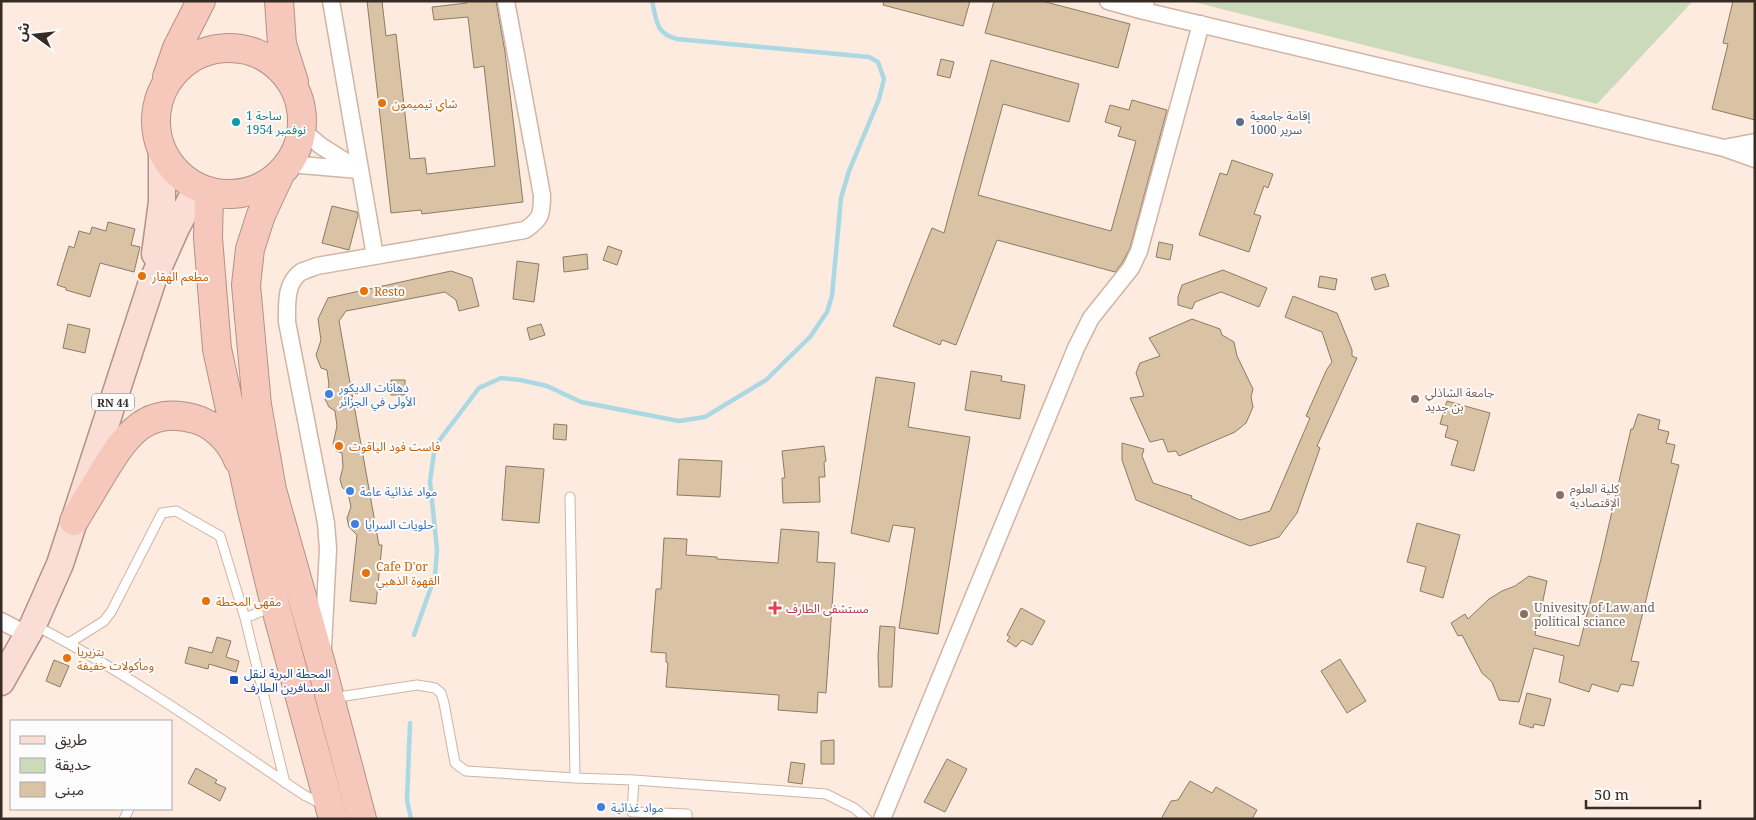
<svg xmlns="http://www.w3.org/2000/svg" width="1756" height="820" font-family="'Noto Serif','Noto Sans Arabic',serif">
  <rect width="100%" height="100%" fill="#fdebe0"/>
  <path fill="#cadaba" d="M1190 1H1693L1597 104Z"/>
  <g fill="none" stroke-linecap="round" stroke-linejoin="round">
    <path stroke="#abd8e3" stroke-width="4.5" d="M414 635 435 576 437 550 430 481 435 446 479 388 501 378 520 380 547 386 581 402 679 421 705 417 766 380 810 337 827 312 832 296 841 198 849 171 879 99 884 79 878 62 869 57 677 39C655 33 657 21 652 1
      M410 723 407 800 411 819"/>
  </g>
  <path fill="#dac3a4" stroke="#8c7b63" d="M367 1H382L386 36 396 34 410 159 425 158 427 174 495 166 484 66 474 68 468 17 434 20 432 7 467 3 466 1H496L505 52 523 202 422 214 421 210 391 213Z
    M884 1H970L963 26 883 5Z
    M994 1H1042L1130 24 1118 68 985 33Z
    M1733 1H1755V120L1712 109 1728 44 1723 43Z
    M941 59 954 62 950 78 937 75Z
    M991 60 1079 84 1069 122 1003 104 978 195 1111 231 1136 141 1118 136 1121 127 1105 122 1110 105 1129 110 1132 100 1167 110 1130 248 1122 263 1115 272 997 240 956 345 942 340 940 345 893 326 932 228 944 233Z
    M1232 160 1273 174 1268 188 1264 186 1254 214 1261 216 1249 252 1199 235 1220 173 1227 175Z
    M332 206 357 212 358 215 349 250 322 243Z
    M108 222 135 229 131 245 140 247 134 272 100 263 90 297 66 290V288L57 285 69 246 74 248 79 231 90 234 92 227 106 231Z
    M1159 242 1173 245 1170 260 1156 257Z
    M608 246 622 251 617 265 603 260Z
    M587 254 588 269 564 272 563 257Z
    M517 261 539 264 534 302 513 299Z
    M1223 270 1267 288 1259 307 1221 292 1195 302 1192 309 1178 305V297L1182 285Z
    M451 271 472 278 479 306 459 311 456 300 445 292 346 311 339 321 379 545H382L376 604 350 601 357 535 349 527 347 518 351 507 348 493 342 487 340 479 343 467 342 453 336 451 333 444 337 426 335 411 329 407 325 399 329 385 327 370 321 368 316 355 321 340 318 319 328 298Z
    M1385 274 1389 286 1375 290 1371 278Z
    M1320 276 1337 279 1335 290 1318 287Z
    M1293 296 1337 313 1352 350V356L1357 358 1317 446 1320 448 1297 513 1279 537 1250 546 1136 500 1122 460V443L1144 449 1142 456 1153 483 1192 496 1191 498 1240 520 1270 511 1310 418 1306 416 1327 369 1332 362 1322 332 1285 317Z
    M1192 319 1220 329 1222 335 1234 342 1237 356 1253 389 1251 397 1253 407 1246 423 1235 432 1179 456 1176 451 1168 452 1163 439 1150 442 1130 398 1144 396 1136 373 1140 363 1160 356 1149 338Z
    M68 324 90 329 85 353 63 348Z
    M541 324 545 335 530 340 527 328Z
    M971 371 1002 376 1001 381 1025 385 1020 419 965 410Z
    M876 377 915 383 908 427 970 437 938 634 899 628 915 528 893 525 889 542 851 533Z
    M391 380H405V395H391Z
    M1447 401 1490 413 1474 471 1451 465 1458 441 1445 437 1448 426 1440 424Z
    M1638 414 1660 420 1658 429 1669 432 1666 443 1675 445 1671 463 1679 465 1631 661 1639 662 1633 686 1621 684 1618 692 1592 684 1589 692 1559 682 1564 656 1534 648 1519 702 1499 700 1492 682 1482 673 1462 635 1458 636 1451 623 1465 614 1468 619 1489 599 1502 591 1515 586 1529 576 1547 581 1543 600 1544 607 1537 622 1535 635 1579 646 1601 559 1631 429H1633Z
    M554 424 567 425 566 440 553 439Z
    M824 446 826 461 824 462 825 477H819L820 502 783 503 782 478H785L782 451Z
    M679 459 722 461 720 497 677 495Z
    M506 466 544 469 539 523 502 520Z
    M1417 523 1460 535 1443 598 1420 591 1426 567 1407 562Z
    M781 529 819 532 817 562 835 563 826 693 818 692 817 713 778 710 779 695 666 687 668 663 666 662V653L651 652 656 589H661L664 538 687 539 686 555 717 557V559L778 563Z
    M1021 608 1045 621 1032 645 1022 640 1016 647 1007 641 1010 637 1007 635Z
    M880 626 895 627 892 687H879L878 656Z
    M217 637 231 641 226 657 239 661 236 672 209 664 208 669 185 663 189 647 212 653Z
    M1340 659 1366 701 1347 713 1321 671Z
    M54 660 69 666 60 687 46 681Z
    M1527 693 1551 699 1544 726 1534 724 1533 728 1519 724Z
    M834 740V764H821V741Z
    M947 759 967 769 945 812 924 802Z
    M791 762 805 764 802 784 788 782Z
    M196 768 217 780 215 783 226 788 220 801 188 783Z
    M1190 781 1212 793 1216 787 1257 810 1252 819H1161L1171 801 1178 800Z"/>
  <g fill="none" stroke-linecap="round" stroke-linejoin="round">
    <g stroke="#d1b4a3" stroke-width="11">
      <path id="lane" d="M570 497 575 778
        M245 618 272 607
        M36 626C128 673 217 737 304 795L324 805
        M69 643 104 621 111 612 162 513 176 511 220 536 245 618 285 783
        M332 698 417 685 435 688 441 693 444 703 455 763 466 771 575 778 634 780 826 794 854 808 867 819
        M634 780 632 812 687 814V819
        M124 819 129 809"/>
    </g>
    <g stroke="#d1b4a3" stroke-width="19">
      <path id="street" d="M331 1 375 256
        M1108 1 1144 11 1146 1
        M1144 11 1724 148 1755 142
        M1724 148 1755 159
        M289 164 359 170 321 146 302 130
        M1 621 28 635
        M323 647 328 549 326 523 287 322C287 305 285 283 301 272 305 270 312 268 317 266L525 230C541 219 542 215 542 195L506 1
        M882 819 1076 348 1091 318 1131 268 1139 251 1201 24"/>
    </g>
    <g stroke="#b39186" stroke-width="29">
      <path id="primary" d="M155 254 162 202V151
        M1 682 33 625 60 564 152 282 176 228 197 188"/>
    </g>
    <g stroke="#b39186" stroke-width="30">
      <path id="highway" d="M279 1 282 44 294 82
        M156 121a73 73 0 1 1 146 0a73 73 0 1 1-146 0Z
        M167 77 177 48 201 1
        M280 174 261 215 250 249 246 285 257 405 272 490 321 664 362 819
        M209 192 208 238 217 349 251 506 275 605 333 819
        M74 521C84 504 94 488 104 471 126 435 147 405 195 419 214 424 231 442 238 460"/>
    </g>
    <use href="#lane" stroke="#fff" stroke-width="9"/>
    <use href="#street" stroke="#fff" stroke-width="16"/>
    <use href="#primary" stroke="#faded6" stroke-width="26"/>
    <use href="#highway" stroke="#f6c8bb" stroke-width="28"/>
  </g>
  <g fill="#e8710a" stroke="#fcfcfc" stroke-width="2">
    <circle cx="382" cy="103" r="5"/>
    <circle cx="142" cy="276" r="5"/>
    <circle cx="364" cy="291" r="5"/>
    <circle cx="339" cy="446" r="5"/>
    <circle cx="366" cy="573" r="5"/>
    <circle cx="206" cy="601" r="5"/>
    <circle cx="67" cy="658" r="5"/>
  </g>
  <circle fill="#0f9aa8" stroke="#fcfcfc" stroke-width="2" cx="236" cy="122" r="5"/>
  <circle fill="#5c6f8a" stroke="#fcfcfc" stroke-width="2" cx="1240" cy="122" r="5"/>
  <g fill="#3f7fe0" stroke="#fcfcfc" stroke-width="2">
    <circle cx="329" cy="394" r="5"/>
    <circle cx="350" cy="491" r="5"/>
    <circle cx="355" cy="524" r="5"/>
    <circle cx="601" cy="807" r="5"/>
  </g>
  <g fill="#8d6e63" stroke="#fcfcfc" stroke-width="2">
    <circle cx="1415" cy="399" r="5"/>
    <circle cx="1560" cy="495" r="5"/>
    <circle cx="1524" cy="614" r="5"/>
  </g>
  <path fill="#e0444e" stroke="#fcfcfc" stroke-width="2" d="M772.5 600.5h5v5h5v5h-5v5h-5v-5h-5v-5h5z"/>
  <rect fill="#1a4fb4" stroke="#fcfcfc" stroke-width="2" x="229" y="675" width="10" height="10" rx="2.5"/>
  <g text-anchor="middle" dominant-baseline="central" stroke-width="4" stroke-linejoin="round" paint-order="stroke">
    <rect fill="#fcfcfc" stroke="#726a66" stroke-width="1" x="92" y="393.5" width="42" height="17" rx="4"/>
    <g font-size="11" font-weight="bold" fill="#372c25">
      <text x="113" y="402">RN 44</text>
    </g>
    <g font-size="12" fill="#c56008" stroke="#fcfcfc" text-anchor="start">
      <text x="392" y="103">شاي تيميمون</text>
      <text x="152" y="276">مطعم الهقار</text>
      <text x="374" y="291">Resto</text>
      <text x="349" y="446">فاست فود الياقوت</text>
      <text x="376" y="566">Cafe D'or<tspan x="376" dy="14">القهوة الذهبي</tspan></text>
      <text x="216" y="601">مقهى المحطة</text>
      <text x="77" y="651">بتزيريا<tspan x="77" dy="14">ومأكولات خفيفة</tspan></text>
    </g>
    <g font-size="12" fill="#0d838f" stroke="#fcfcfc" text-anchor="start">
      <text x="246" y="115">ساحة 1<tspan x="246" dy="14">نوفمبر 1954</tspan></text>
    </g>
    <g font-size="12" fill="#4e5e75" stroke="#fcfcfc" text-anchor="start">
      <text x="1250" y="115">إقامة جامعية<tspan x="1250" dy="14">1000 سرير</tspan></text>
    </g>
    <g font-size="12" fill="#366cbe" stroke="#fcfcfc" text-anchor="start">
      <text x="339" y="387">دهانات الديكور<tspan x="339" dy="14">الأولى في الجزائر</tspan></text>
      <text x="360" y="491">مواد غذائية عامة</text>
      <text x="365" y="524">حلويات السرايا</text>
      <text x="611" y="807">مواد غذائية</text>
    </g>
    <g font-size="12" fill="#785e54" stroke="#fcfcfc" text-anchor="start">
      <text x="1425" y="392">جامعة الشاذلي<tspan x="1425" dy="14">بن جديد</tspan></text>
      <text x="1570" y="488">كلية العلوم<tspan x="1570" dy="14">الإقتصادية</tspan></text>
      <text x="1534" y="607">Univesity of Law and<tspan x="1534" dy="14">political sciance</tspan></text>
    </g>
    <g font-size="12" fill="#be3a42" stroke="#fcfcfc" text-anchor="start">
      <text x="786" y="608">مستشفى الطارف</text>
    </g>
    <g font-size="12" fill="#164399" stroke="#fcfcfc" text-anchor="start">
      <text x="244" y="673">المحطة البرية لنقل<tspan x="244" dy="14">المسافرين الطارف</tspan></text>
    </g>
  </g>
  <rect width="1756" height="820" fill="none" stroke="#372c25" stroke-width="5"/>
  <rect x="10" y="720" width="162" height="90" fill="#fcfcfc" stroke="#ada9a6"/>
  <rect x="20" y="736" width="25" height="8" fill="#faded6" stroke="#ada9a6"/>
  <text x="55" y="745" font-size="15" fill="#372c25">طريق</text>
  <rect x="20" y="758" width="25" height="15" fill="#cadaba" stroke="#ada9a6"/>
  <text x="55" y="770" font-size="15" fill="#372c25">حديقة</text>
  <rect x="20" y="782" width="25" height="15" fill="#dac3a4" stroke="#ada9a6"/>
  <text x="55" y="795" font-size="15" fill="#372c25">مبنى</text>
  <g transform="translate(35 35) rotate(285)" stroke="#fcfcfc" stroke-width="4" paint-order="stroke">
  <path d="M0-4L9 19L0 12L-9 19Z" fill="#372c25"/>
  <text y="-8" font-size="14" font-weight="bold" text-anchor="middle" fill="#372c25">ش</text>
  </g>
  <path d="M1586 800v8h114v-8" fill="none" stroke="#372c25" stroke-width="2.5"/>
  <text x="1594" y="800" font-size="15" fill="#372c25" stroke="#fcfcfc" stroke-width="4" paint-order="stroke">50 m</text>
</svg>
